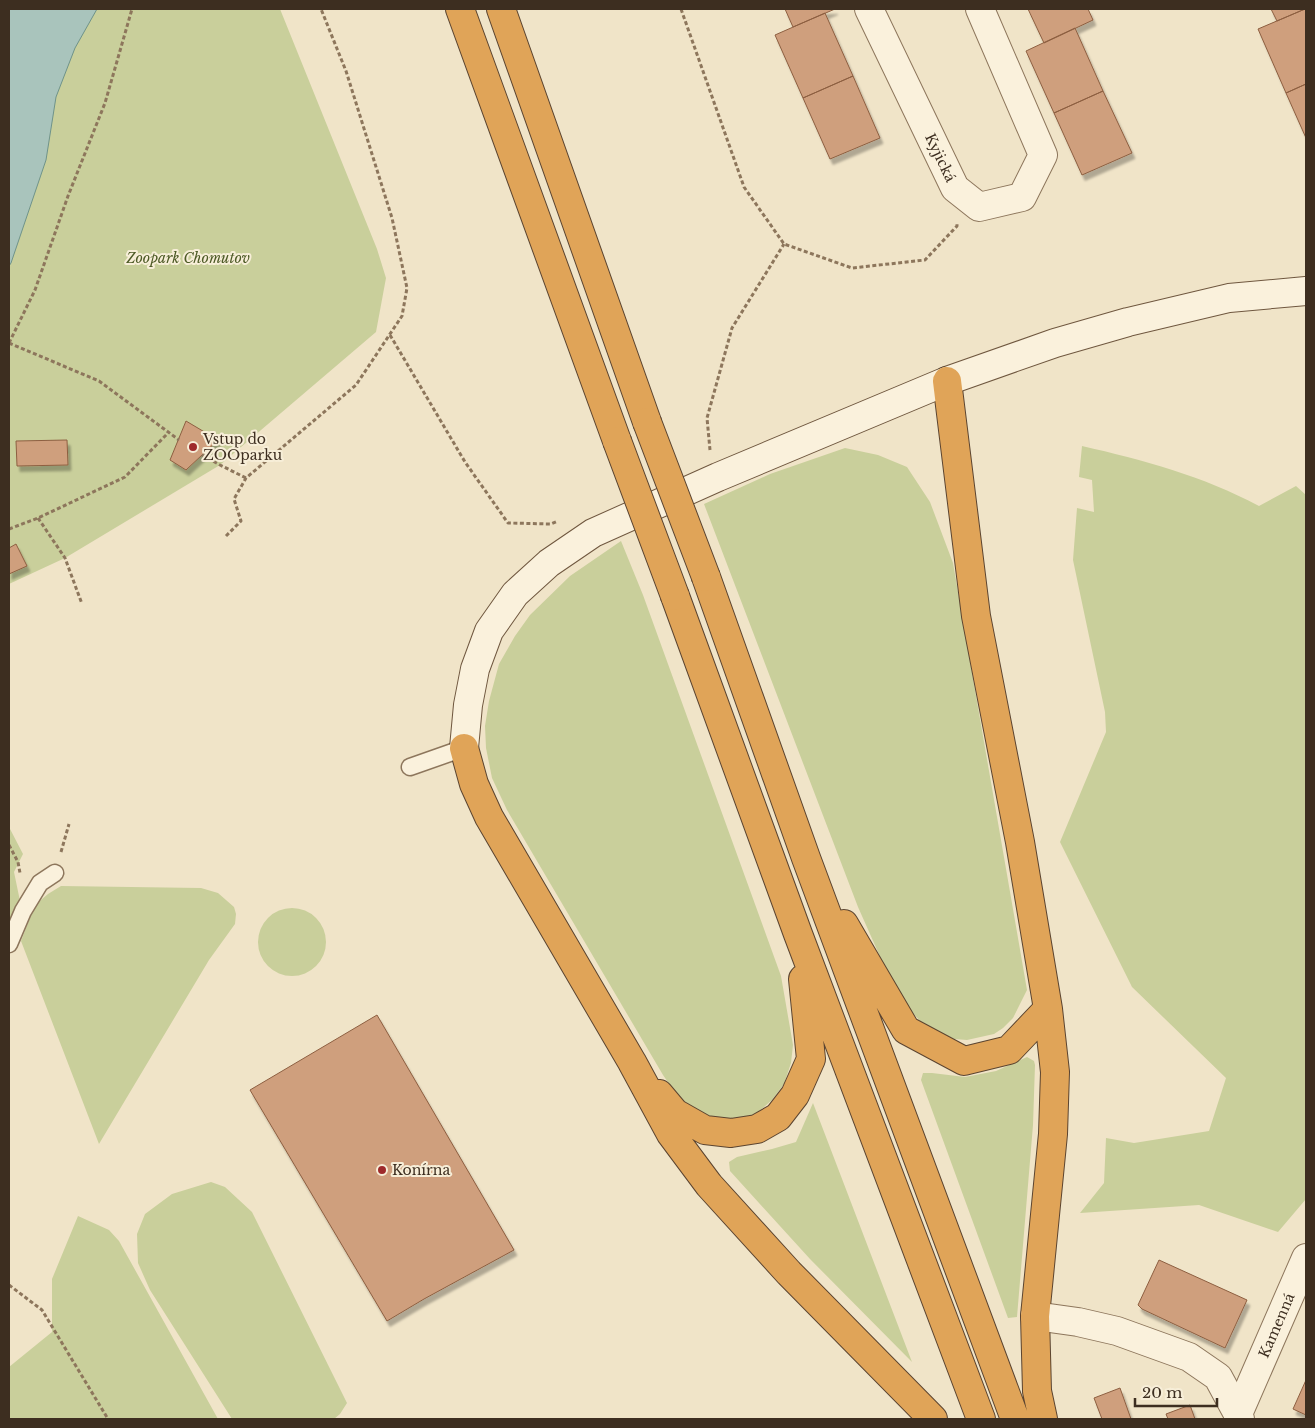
<svg xmlns="http://www.w3.org/2000/svg" width="1315" height="1428" font-family="'Libre Baskerville',serif">
  <defs>
    <filter id="shadow"><feDropShadow dx="3" dy="5.5" stdDeviation="1" flood-color="#0004"/></filter>
  </defs>
  <rect width="100%" height="100%" fill="#f0e4c8"/>
  <path fill="#c9cf9b" d="M9 9H280L377 249 386 278 376 332 220 465 65 558 9 584Z
    M1082 446C1143 460 1203 476 1259 506L1296 486 1306 495V1199L1278 1232 1199 1205 1080 1213 1104 1183 1106 1138 1134 1143 1209 1131 1226 1078 1132 987 1060 842 1106 732 1105 712 1073 560 1077 508 1094 512 1092 480 1079 477Z
    M845 448 878 455 907 467 930 502 953 563 1027 990 1013 1018 1003 1028 994 1034 967 1040 942 1038 919 1020 906 1005 890 979 858 907 704 504 770 474Z
    M621 541 643 595 781 976 793 1045 791 1063 784 1084 772 1100 757 1113 740 1120 712 1119 692 1110 678 1097 663 1075 507 810 492 778 486 748 485 726 489 701 499 664 515 636 530 615 570 576Z
    M9 827 23 854 14 872 20 901 9 925Z
    M61 886 201 888 218 893 234 907 236 914 235 924 209 960 99 1144 21 941 35 905 48 894Z
    M258 942a34 34 0 1 1 68 0a34 34 0 1 1-68 0Z
    M1027 1057 1034 1061 1035 1065 1033 1125 1017 1317 1008 1318 921 1080 923 1073H932L965 1077 996 1071Z
    M813 1103 912 1362 810 1259 730 1171 729 1162 737 1157 772 1149 796 1142Z
    M211 1182 225 1187 252 1212 347 1403 340 1414 334 1419H232L150 1290 138 1263 137 1234 145 1214 172 1194Z
    M78 1216 109 1230 119 1241 218 1419H9V1367L52 1332V1279Z"/>
  <path fill="#a9c4bc" stroke="#6f938a" d="M9 9H97L75 48 56 97 46 160 11 263 9 266Z"/>
  <path fill="#cf9f7d" stroke="#8d5f41" filter="url(#shadow)" d="M785 9H835L793 27Z
    M1028 9H1088L1093 20 1044 43Z
    M1271 9H1305L1277 21Z
    M1305 9H1306V84L1286 93 1258 29Z
    M825 13 853 76 803 98 775 35Z
    M1075 28 1103 91 1054 113 1026 51Z
    M853 76 880 138 830 159 803 98Z
    M1306 84V138L1286 93Z
    M1103 91 1132 153 1082 175 1054 113Z
    M186 421 218 440 186 470 170 460Z
    M67 440 68 465 17 466 16 441Z
    M16 544 27 566 9 574V548Z
    M377 1015 514 1250 424 1299 387 1321 250 1090Z
    M1159 1260 1247 1300 1225 1348 1142 1309 1138 1305Z
    M1306 1380V1415L1293 1409Z
    M1120 1388 1131 1419H1102L1094 1398Z
    M1190 1405 1195 1419H1168L1166 1414Z"/>
  <g fill="none" stroke-linecap="round" stroke-linejoin="round">
    <g stroke="#8d765c" stroke-width="19">
      <path id="lane" d="M410 767 464 748
        M9 944 23 911 40 883 55 873"/>
    </g>
    <g stroke="#8d765c" stroke-width="30">
      <g id="street">
        <path id="s1" d="M869 9 955 188 979 207 1022 197 1043 155 980 9"/>
        <path d="M1035 1316 1078 1322 1117 1331 1189 1357 1218 1377 1238 1414"/>
        <path id="s2" d="M1240 1419 1238 1414 1306 1258"/>
      </g>
    </g>
    <g stroke="#6f573f" stroke-width="30">
      <path id="secondary" d="M464 748 468 705 475 669 489 631 515 594 549 563 593 533 718 477 947 381 1055 343 1128 322 1229 298 1306 291"/>
    </g>
    <g stroke="#5b4430" stroke-width="30">
      <path id="highway" d="M460 9 617 441
        M501 9 647 422
        M947 381 976 616 1020 842 1048 1009 1055 1072 1053 1134 1035 1316 1037 1391 1043 1419
        M706 577 806 858 1015 1419
        M675 596 798 934 981 1419
        M464 748 474 784 489 817 632 1062 671 1134 709 1185 789 1273 933 1419
        M844 924 906 1030 964 1061 1009 1050 1048 1009
        M659 1094 675 1113 705 1130 731 1133 757 1129 778 1117 795 1095 811 1059 803 979"/>
    </g>
    <path stroke="#8d765c" stroke-width="3" stroke-dasharray="4 2.5" stroke-linecap="butt" d="M681 9 744 187 784 244 852 268 925 260 957 226V224
      M390 335 465 462 508 523 551 524 558 521
      M9 343 35 290 68 196 105 103 132 9
      M9 343 99 381 179 440
      M710 450 707 418 732 328 784 244
      M202 455 220 465 246 478
      M38 518 65 558 82 604
      M9 529 38 518 125 477 168 433
      M226 536 241 521 234 499 246 478 356 385 402 316 407 288 392 218 346 71 321 9
      M9 845 18 862 20 873
      M61 852 69 824
      M9 1285 42 1310 108 1419"/>
    <use href="#lane" stroke="#faf1dc" stroke-width="16"/>
    <use href="#street" stroke="#faf1dc" stroke-width="28"/>
    <use href="#secondary" stroke="#faf1dc" stroke-width="28"/>
    <use href="#highway" stroke="#e0a458" stroke-width="28"/>
    <g stroke="#5b4430" stroke-width="30" stroke-linecap="butt">
      <path id="highway-bridge" d="M647 422 706 577
        M617 441 675 596"/>
    </g>
    <use href="#highway-bridge" stroke="#e0a458" stroke-width="28"/>
  </g>
  <g fill="#9e2a2b" stroke="#f7eed8" stroke-width="2">
    <circle cx="193" cy="447" r="5"/>
    <circle cx="382" cy="1170" r="5"/>
  </g>
  <g text-anchor="middle" dominant-baseline="central" stroke-width="4" stroke-linejoin="round" paint-order="stroke">
    <g font-size="14" fill="#3d2e20" stroke="#f7eed8">
      <text stroke="none"><textPath href="#s1" startOffset="165">Kyjická</textPath></text>
      <text stroke="none"><textPath href="#s2" startOffset="102">Kamenná</textPath></text>
    </g>
    <g font-size="14" font-style="italic" fill="#4d5a26" stroke="#f7eed8">
      <text x="188" y="258">Zoopark Chomutov</text>
    </g>
    <g font-size="14" fill="#3d2e20" stroke="#f7eed8" text-anchor="start">
      <text x="203" y="439">Vstup do<tspan x="203" dy="16">ZOOparku</tspan></text>
      <text x="392" y="1170">Konírna</text>
    </g>
  </g>
  <rect width="1315" height="1428" fill="none" stroke="#3d2e20" stroke-width="20"/>
  <path d="M1135 1398v8h82v-8" fill="none" stroke="#3d2e20" stroke-width="2.5"/>
  <text x="1142" y="1398" font-size="15" fill="#3d2e20" stroke="#f7eed8" stroke-width="4" paint-order="stroke">20 m</text>
</svg>
